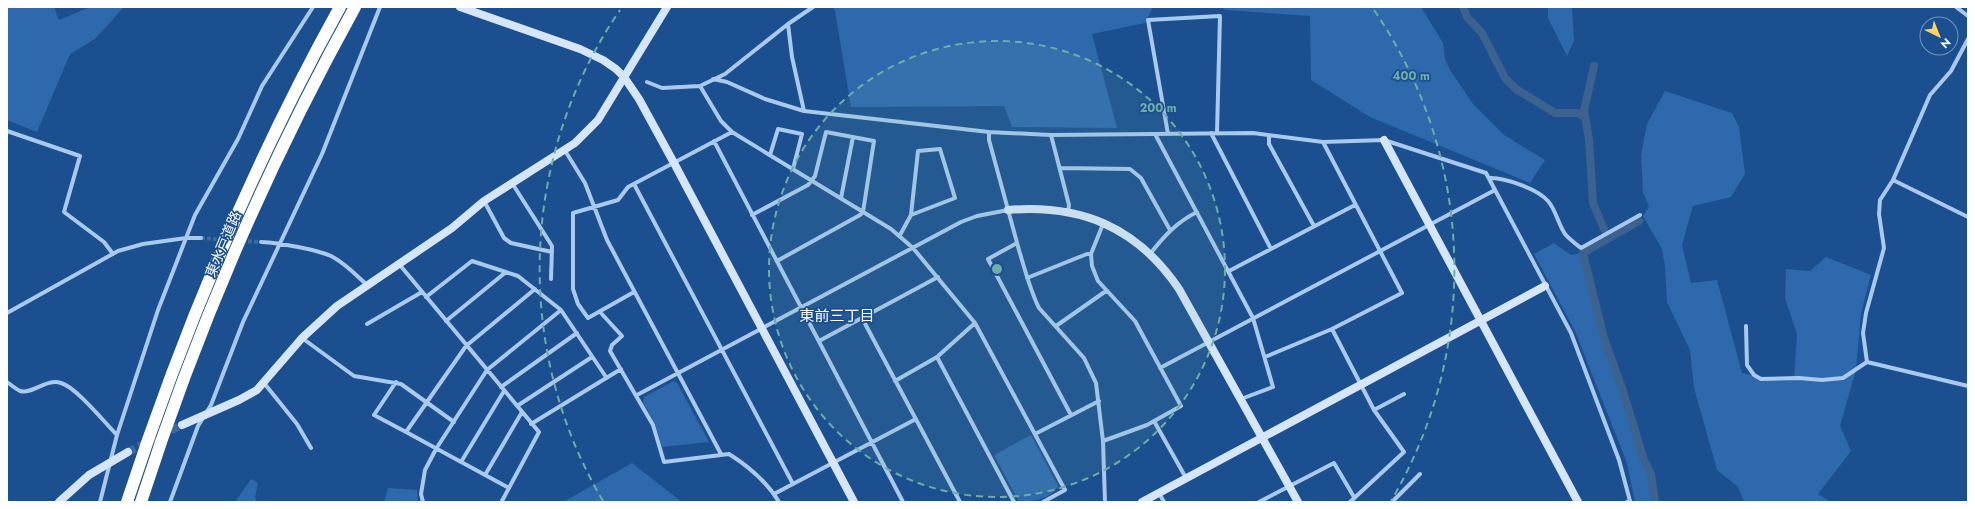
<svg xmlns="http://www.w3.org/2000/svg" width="1975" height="509" font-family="Jost,'Noto Sans JP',sans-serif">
  <rect width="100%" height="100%" fill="#1b4f8f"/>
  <path fill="#2e69ad" d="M7 7H54L59 20 90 7H124L95 39 70 54 37 132 7 120Z
    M833 7H1153L1145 23 1092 34 1117 128 1012 127 1004 106 851 107 835 11Z
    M1222 7H1421L1443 43 1445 59 1450 70 1473 104 1504 135 1545 160 1530 183 1370 117 1311 80 1310 16 1225 10Z
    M1548 7H1572L1574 41 1567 56 1548 18Z
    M1665 91 1732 113 1739 127 1745 174 1731 197 1693 206 1682 245 1691 283 1717 280 1742 373 1754 376 1794 379 1797 334 1785 298 1786 269 1810 271 1826 257 1871 275 1861 313 1856 370 1840 426 1851 451 1818 494 1831 502H1744L1738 487 1717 470 1694 388 1690 350 1667 302 1665 266 1662 249 1643 216 1649 207 1643 192 1641 155 1647 124Z
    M1554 243 1571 255 1581 253 1602 339 1651 484 1653 502H1635L1627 463 1575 331 1534 254Z
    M674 381 677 383 709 442 662 447 655 424 643 402 644 397Z
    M1031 435 1058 486C1052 499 1031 502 1019 502L994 455Z
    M632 463 682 502H564L565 501Z
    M251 479 258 483 255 497 257 502H235Z
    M388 488 417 490 418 502H384Z"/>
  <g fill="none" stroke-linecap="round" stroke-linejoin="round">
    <path stroke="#3c6290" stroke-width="8" d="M1463 7 1467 17 1482 33 1505 78 1516 89 1555 113H1578L1585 117
      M1594 66 1584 111 1589 139 1593 203 1604 229
      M1639 221 1583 253 1604 338 1622 388 1644 460 1651 474 1655 502"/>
    <path stroke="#3d69a0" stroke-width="4" stroke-dasharray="4 2" stroke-linecap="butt" d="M201 238 225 240
      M242 241 261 242"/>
    <path stroke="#3d69a0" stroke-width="8" stroke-dasharray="8 4" stroke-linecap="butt" d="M128 452 182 425"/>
    <path stroke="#a9c9ee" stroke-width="4" d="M1956 7 1968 16
      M788 24 792 57 804 111
      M713 79 727 82 765 99 804 111 989 132 1051 135 1253 133 1323 142 1384 140 1486 173 1571 333 1619 460 1630 501 1627 502
      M647 82 662 88 700 86 725 74 788 24 813 7
      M700 86 721 121 732 132 891 229 913 248 975 323 1065 490 1043 502
      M7 131 80 156 64 212 104 242 113 254
      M989 132V140C999 177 1009 213 1019 250 1025 270 1030 290 1039 308L1084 358 1096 383 1103 441 1105 502
      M1211 133 1271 249
      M1155 134 1253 318 1273 387 1241 399
      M1168 134 1148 20 1220 16 1217 133
      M1051 135 1069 205 1068 212
      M1269 137V144L1314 226
      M714 141 903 502
      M564 149 585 183 607 240 721 454
      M770 155 778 129 802 134 793 169
      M1060 168 1130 169 1141 178 1170 230
      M1489 178C1504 177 1537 189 1548 201 1556 210 1558 224 1565 234 1569 239 1576 244 1581 248L1640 215
      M1893 180 1968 217
      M512 183 552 246 551 279
      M634 184 793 484
      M841 198 853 137
      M484 201 504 238 511 243 552 252
      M752 215 808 185 815 176 826 132 874 141 863 212 860 215 777 261
      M1103 224 1091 254 1092 266 1098 281 1135 321 1181 406 1147 425 1103 441
      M900 235 911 215 955 198 940 149 918 151 911 215
      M261 242C279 243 315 249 331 256 345 263 356 275 367 285
      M1017 243 988 259 1071 415
      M1150 254C1164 236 1177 222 1197 212
      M399 264 539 432 502 501
      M1229 271 1355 205
      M1027 278 1087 254H1091
      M634 292 588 318 578 304 573 289V213L618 200 628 187 732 132
      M426 297 472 261 518 276 561 310 606 377
      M600 312 622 336 612 345 610 351 653 425 664 462 729 454C748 466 767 482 779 502
      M7 313 118 251 143 244 186 238H201
      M862 318 960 502
      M446 321 506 272
      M367 324 422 292
      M1056 326 1106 291
      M1746 326 1747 365 1754 375 1761 379 1799 378 1822 380 1843 378 1867 362 1968 386
      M1332 329 1374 410 1404 452 1350 502
      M302 338 354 376 401 384 454 422
      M819 341 938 277
      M937 357 1014 502
      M1265 357 1332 329 1402 293 1323 142
      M1867 362 1863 333 1866 313 1884 248 1879 214 1880 200 1893 180 1930 95 1951 71 1968 39
      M1160 368 1495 190
      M895 381 937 357 975 323
      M7 382C11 385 16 389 20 391 32 395 46 378 61 383 76 387 105 423 117 435
      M396 382 374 415 406 432
      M264 383 297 424 311 448
      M501 387 577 333
      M637 395 961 222 977 216 1008 210
      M517 406 592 357
      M1374 410 1404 394
      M1154 421 1186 478
      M531 424 621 369
      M1035 434 1099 401
      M461 462 504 391
      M485 475 522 412
      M509 488 406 432 466 346 535 289
      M1159 493 1164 502
      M774 494 916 419
      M100 502 117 435 158 310 195 215 238 139 262 86 313 7
      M170 502 198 426 211 405 243 322 322 154 380 7
      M423 502 421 494 425 470 436 449 487 370 561 310
      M1259 502 1334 463 1354 497
      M1392 502 1420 474"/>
    <path stroke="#d6e6fa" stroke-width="8" d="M460 7 580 49 603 60 616 69 624 77 639 99 674 163 854 502
      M1384 140 1578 502
      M1008 210C1081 204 1137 227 1179 289L1298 502
      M182 425 239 400 257 390 302 338 337 306 452 228 484 201 575 143 598 120 667 7
      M59 502 89 475 128 452
      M1142 502 1545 286"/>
    <path stroke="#fff" stroke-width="12" d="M127 502C183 331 253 164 340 7
      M141 502C196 331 268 164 355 7"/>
  </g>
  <circle cx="997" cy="269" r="228" fill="#6fada8" fill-opacity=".12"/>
  <g fill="none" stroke="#6fada8" stroke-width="2" stroke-dasharray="7 5">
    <circle cx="997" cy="269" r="228"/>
    <path d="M603 501A457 457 0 0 1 620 10M1374 10A457 457 0 0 1 1391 501"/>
  </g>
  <g text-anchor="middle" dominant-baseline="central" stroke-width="3.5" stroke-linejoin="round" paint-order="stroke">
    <g font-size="14" fill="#fff" stroke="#1b4f8f">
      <text transform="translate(223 244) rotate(-67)">東水戸道路</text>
    </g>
    <g font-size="15" fill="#fff" stroke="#1b4f8f">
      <text x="837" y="316">東前三丁目</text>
    </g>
  </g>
  <circle cx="997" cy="269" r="6" fill="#6fada8" stroke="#1b4f8f" stroke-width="2"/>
  <g font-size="12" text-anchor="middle" font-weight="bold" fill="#6fada8" stroke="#1b4f8f" stroke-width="3.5" stroke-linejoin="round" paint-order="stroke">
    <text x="1411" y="80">400 m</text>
    <text x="1158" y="112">200 m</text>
  </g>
  <rect width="1975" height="509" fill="none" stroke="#ffffff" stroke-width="16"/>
  <g transform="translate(1939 36) rotate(137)"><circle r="19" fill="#1b4f8f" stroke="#7695bc"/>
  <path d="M0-3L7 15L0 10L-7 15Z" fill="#ffd166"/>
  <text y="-6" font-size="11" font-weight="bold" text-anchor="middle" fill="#ffffff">N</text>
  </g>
</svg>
